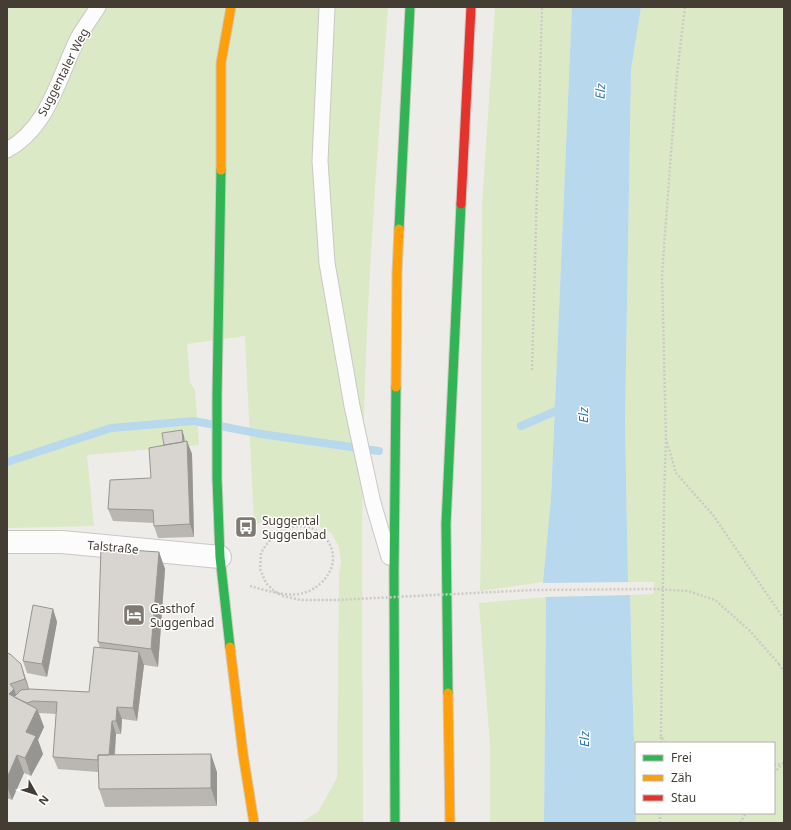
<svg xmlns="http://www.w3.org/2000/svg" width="791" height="830" font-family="'Noto Sans',sans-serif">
  <rect width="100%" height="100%" fill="#eeece8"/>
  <path fill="#dbe9c7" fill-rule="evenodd" d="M7 7H388C379 133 369 258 365 384 360 530 363 677 363 823H300L318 812 337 778 339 576 341 562 339 547 331 533 314 523 295 518 254 524 245 336 187 344 190 382 195 390 199 445 87 455 94 526 7 528Z
    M495 7H572L551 498 543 582 480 591 481 535 482 207Z
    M641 7H784V823H636L630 595 654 594V582H628L625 422 631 70ZM636 743H774V813H636Z
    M546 597 544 823H490V745L479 603Z"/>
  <path fill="#b7d8ed" d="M572 7H641L631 70 625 422 628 582 630 595 636 823H544L546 597 543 582 551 498Z"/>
  <path fill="#eeece8" d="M630 582 632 595 544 597 541 583Z"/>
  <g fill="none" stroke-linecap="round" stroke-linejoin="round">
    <path stroke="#b7d8ed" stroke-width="8" d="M521 426 556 411 564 409
      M7 462 111 428 194 421 261 434 379 451"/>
    <g stroke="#cbc8c4" stroke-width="17">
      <path id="lane" d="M327 7 320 161 327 263 352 406 373 503 389 557
        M7 150C49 127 58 78 78 38 84 27 92 17 98 7"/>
    </g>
    <g stroke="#cbc8c4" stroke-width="24">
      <path id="street" d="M7 542H62L220 557"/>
    </g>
    <g stroke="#cfcac0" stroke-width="11">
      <path id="fast" d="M221 170 217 396V478L220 557 230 647
        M399 229 410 7
        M448 693 446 524 461 204
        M395 823 394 572 396 387"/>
    </g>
    <g stroke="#cfcac0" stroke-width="11">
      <path id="slow" d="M221 170V63L231 7
        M396 387 397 273 399 229
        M230 647 243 754 254 823
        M448 693 450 823"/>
    </g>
    <g stroke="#cfcac0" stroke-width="11">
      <path id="jam" d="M461 204 471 7"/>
    </g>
    <path stroke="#cdcac6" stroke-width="2.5" stroke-dasharray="2 2" stroke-linecap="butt" d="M532 370 542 7
      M667 442 676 473 713 515 784 619
      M250 586C261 589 273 593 285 594 299 596 312 592 322 582 359 545 294 494 261 553
      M779 664 784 672
      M661 743V736
      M665 743 661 736 664 500 666 440 662 274 677 74 685 7
      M774 765 781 764
      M774 773 784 762
      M660 823V813
      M740 823 746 813"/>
    <use href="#lane" stroke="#fcfcfc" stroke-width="15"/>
    <use href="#street" stroke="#fcfcfc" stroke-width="22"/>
    <use href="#fast" stroke="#30b455" stroke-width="9"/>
    <use href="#slow" stroke="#ff9f0a" stroke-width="9"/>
    <use href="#jam" stroke="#e5322d" stroke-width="9"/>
    <path stroke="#cdcac6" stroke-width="2.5" stroke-dasharray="2 2" stroke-linecap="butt" d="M261 553 260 569 266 583 274 591 283 596 301 600H336L533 590 654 589 688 591 715 600 749 630 779 664"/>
  </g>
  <path fill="#bab7b3" d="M182 430 184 436 185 442 192 454 194 537 158 538 154 526V523L113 521 108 509 151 478 164 445Z
    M159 552 165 569 158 667 144 665 137 721 122 719 121 734H116L115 755 217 772V806L105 807 99 789 98 772 58 769 53 757 56 714 39 713 44 727 38 740 43 754 31 776 24 773 12 800 7 798V653L10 654 27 682 29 689 89 692 100 648 98 642Z
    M53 609 57 622 47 677 27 673 23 661Z"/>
  <path fill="#979592" d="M182 430 184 436 186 455 184 448Z
    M187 441 192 454 194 537 190 524Z
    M159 552 165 569 158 667 151 649Z
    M53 609 57 622 47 677 42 664Z
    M139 652 144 665 137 721 133 708Z
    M21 664 27 682 31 697 25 679Z
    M14 689 19 704 9 694Z
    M117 707 122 719 121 734 116 721Z
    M37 709 44 727 38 740 43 754 31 776 25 758 26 732Z
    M112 721 116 734 113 773 109 760Z
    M211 754 217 772V806L211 788Z
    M17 755 24 773 12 800 7 786V778Z"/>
  <path fill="#d8d5d0" stroke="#979592" d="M182 430 183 442 164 445 162 433Z
    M187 441 190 524 154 526 153 510 108 509 110 480 151 478 149 448Z
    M101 548 159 552 151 649 98 642Z
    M33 605 53 609 42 664 23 661Z
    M94 647 139 652 133 708 117 707 116 721H112L109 755H98V760L53 757 57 702 33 701 27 703 14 697 21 690 30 689 89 692Z
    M7 653 10 654 21 664 25 679 10 684 14 689 9 694 37 709 26 732 36 736 25 758 17 755 7 778Z
    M211 754V788L99 789 98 755Z"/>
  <defs>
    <g id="bus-square" transform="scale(1.15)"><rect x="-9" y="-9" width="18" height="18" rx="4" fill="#807a73" stroke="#fff"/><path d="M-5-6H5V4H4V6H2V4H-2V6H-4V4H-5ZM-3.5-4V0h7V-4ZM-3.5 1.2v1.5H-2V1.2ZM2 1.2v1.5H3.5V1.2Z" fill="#fff"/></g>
    <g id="hotel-square" transform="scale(1.15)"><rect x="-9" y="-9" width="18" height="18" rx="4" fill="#807a73" stroke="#fff"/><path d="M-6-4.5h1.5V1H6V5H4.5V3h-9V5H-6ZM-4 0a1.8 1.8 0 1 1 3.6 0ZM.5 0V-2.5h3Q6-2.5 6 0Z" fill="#fff"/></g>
  </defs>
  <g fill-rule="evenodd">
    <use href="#bus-square" x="246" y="527"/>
    <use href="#hotel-square" x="134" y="615"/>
  </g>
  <g text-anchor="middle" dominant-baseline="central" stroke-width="3" stroke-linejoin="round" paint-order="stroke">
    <g font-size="12" fill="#443d34" stroke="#fff">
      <text transform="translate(63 72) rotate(-63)">Suggentaler Weg</text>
      <text transform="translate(113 547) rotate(5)">Talstraße</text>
    </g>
    <g font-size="12" fill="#443d34" stroke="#fff" text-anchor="start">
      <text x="262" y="520">Suggental<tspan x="262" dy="14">Suggenbad</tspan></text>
      <text x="150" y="608">Gasthof<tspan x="150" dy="14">Suggenbad</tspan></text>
    </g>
    <g font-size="13" font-style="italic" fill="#2f78ae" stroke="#fff">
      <text transform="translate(600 91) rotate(-87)">Elz</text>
      <text transform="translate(583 415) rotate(-90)">Elz</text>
      <text transform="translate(584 739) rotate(-90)">Elz</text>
    </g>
  </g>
  <rect width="791" height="830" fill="none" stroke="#443d34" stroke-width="16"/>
  <rect x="635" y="742" width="140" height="72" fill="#ffffff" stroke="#b4b1ae"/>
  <rect x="643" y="755" width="20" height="6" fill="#30b455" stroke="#b4b1ae"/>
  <text x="671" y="762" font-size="12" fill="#443d34">Frei</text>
  <rect x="643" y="775" width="20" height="6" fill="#ff9f0a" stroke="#b4b1ae"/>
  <text x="671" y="782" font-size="12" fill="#443d34">Zäh</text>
  <rect x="643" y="795" width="20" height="6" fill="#e5322d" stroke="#b4b1ae"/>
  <text x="671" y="802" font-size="12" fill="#443d34">Stau</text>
  <g transform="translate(36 794) rotate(129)" stroke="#ffffff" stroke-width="3" paint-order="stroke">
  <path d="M0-3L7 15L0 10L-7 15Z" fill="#443d34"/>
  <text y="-6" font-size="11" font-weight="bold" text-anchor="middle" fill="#443d34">N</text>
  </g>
</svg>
